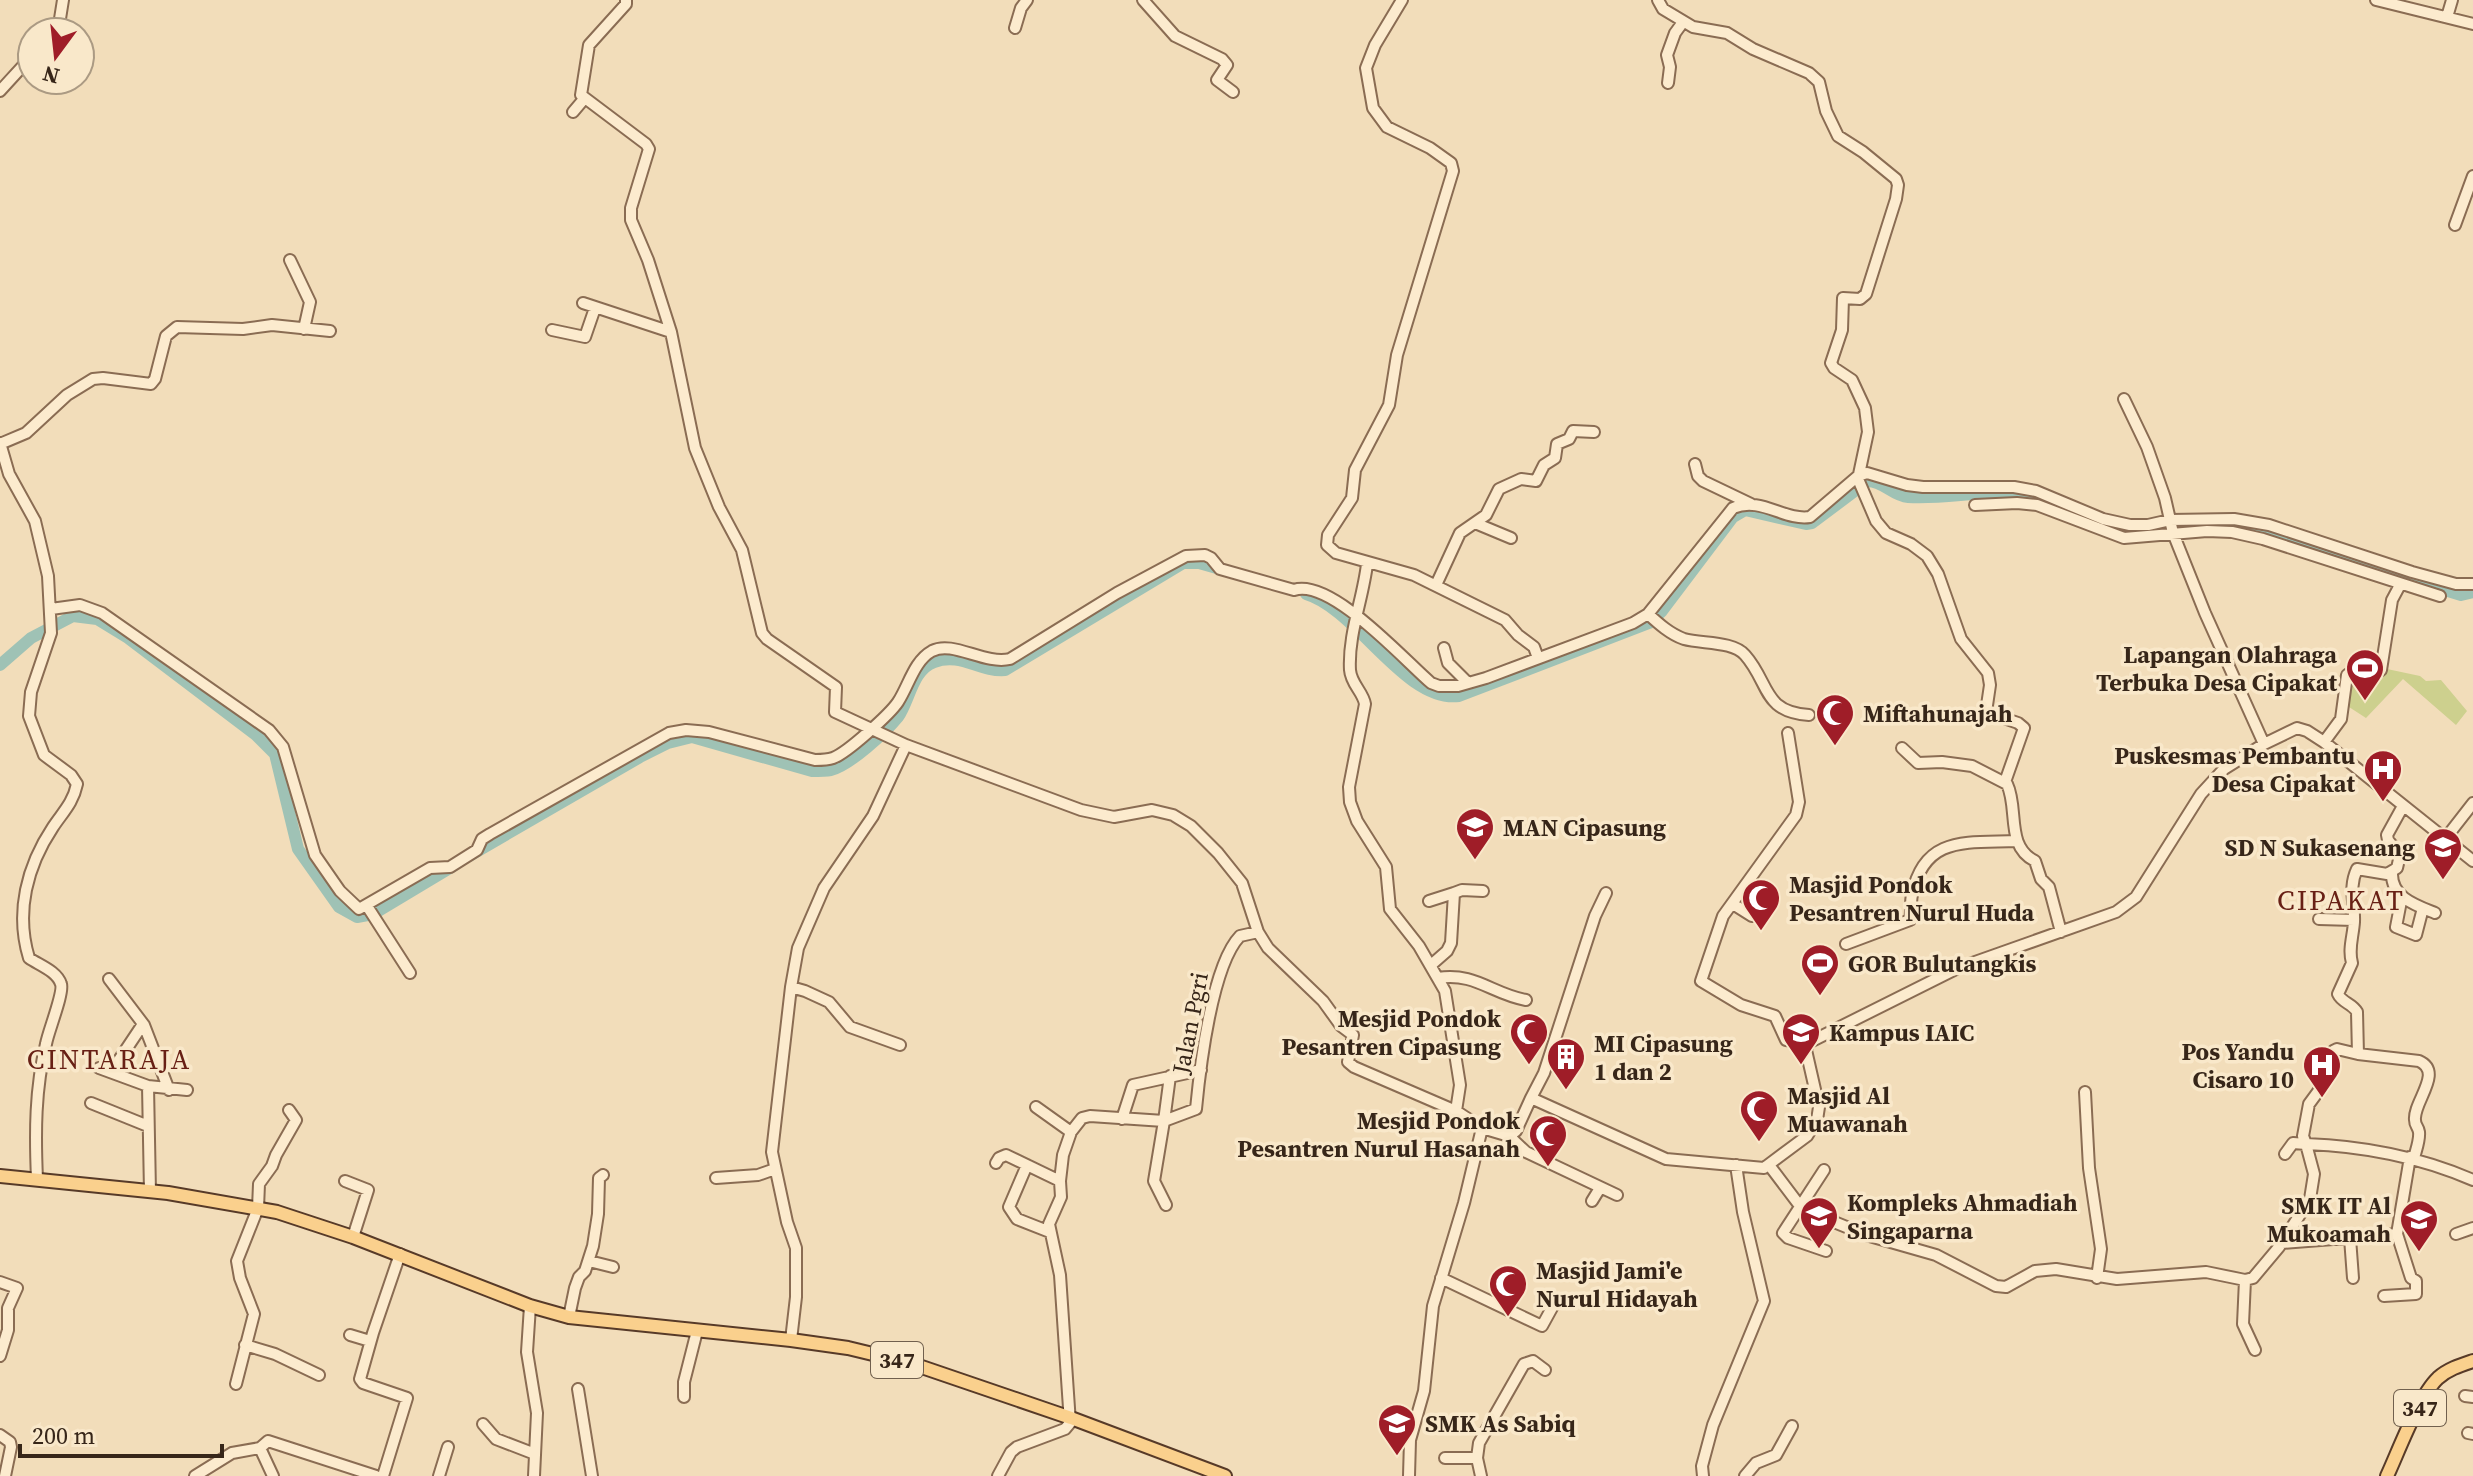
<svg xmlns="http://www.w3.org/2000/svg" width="2473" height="1476" font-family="'Source Serif 4',serif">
  <rect width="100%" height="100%" fill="#f2ddba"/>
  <path fill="#cdd08e" d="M2387 669 2420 676 2426 681 2441 680 2467 711 2456 725 2403 679 2366 718 2349 707 2350 672 2378 673Z"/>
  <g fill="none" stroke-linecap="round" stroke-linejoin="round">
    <path stroke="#9fc2b5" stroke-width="12" d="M2195 527 2230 524 2461 595 2473 592
      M1306 594C1357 609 1405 703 1459 696L1649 623 1662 611 1733 517 1745 510 1806 524 1812 523 1868 481C1883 481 1893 496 1908 497 1949 500 1992 487 2033 496 2053 501 2073 513 2091 521
      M0 665 31 638 73 616 97 619 128 638 256 735 275 754 298 849 339 907 357 917 373 914 453 866
      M469 856 640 757 668 743 692 737 812 771C818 771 825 771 831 770 850 765 885 733 898 717 910 700 912 670 934 662 961 652 979 672 1005 670L1183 563H1199L1227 571"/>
    <g stroke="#8a6c53" stroke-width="14">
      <path id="minor" d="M626 0V4L589 45 581 95 646 144 649 149 631 208V220L648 260 671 332 695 448 719 507 742 550 762 633 767 639 836 687 835 712 906 745 873 816 824 888 798 948 791 987 772 1152 787 1222 796 1248V1297L791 1340
        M1143 0 1175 36 1222 59 1227 65 1217 80 1233 92
        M1402 0 1375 45 1366 68 1373 108 1387 127 1430 148 1451 163 1453 171 1397 355 1389 405 1355 470 1352 498 1328 535 1327 545 1336 553 1414 575 1505 620 1518 635 1534 647 1538 658
        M1658 0 1663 9 1693 27 1727 33 1753 49 1809 73 1819 82 1826 111 1838 136 1863 152 1896 179 1898 185 1896 199 1866 294 1860 299 1843 298 1842 330 1831 363 1834 368 1852 380 1865 408 1868 432 1858 479 1876 521 1886 533 1911 544 1927 556 1938 574 1961 639 1988 673 1990 685 1986 712 2018 723 2024 728 2005 782
        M2376 0 2473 24
        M2447 17 2452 0
        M1015 28 1021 8 1027 0
        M55 32 59 25 63 0
        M1668 83 1670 67 1667 55 1675 33 1683 22
        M0 91 32 56
        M573 112 584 99
        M2455 225 2473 176
        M290 260 310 302 304 329
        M583 303 671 332
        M552 330 585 337 595 308
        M2124 399 2147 447 2165 498 2173 533 2205 613 2264 744
        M0 443 9 474 35 521 48 576 51 633 31 692 29 716 44 755 71 775 77 784C73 803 63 812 53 827 27 866 15 912 29 958 39 965 57 971 61 984 64 993 48 1032 46 1044 35 1089 35 1133 37 1179
        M0 444 26 433 67 395 93 379 103 378 151 384 155 379 166 336 177 327 243 329 272 325 330 331
        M1695 464 1698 476 1703 481 1751 504
        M1975 505 2017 503 2037 505 2124 538 2207 531 2232 532 2263 539 2440 596
        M1475 523 1511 538
        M1367 564C1363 599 1348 634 1350 670 1351 684 1363 692 1365 704L1349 787 1350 802 1357 821 1386 867 1390 909 1419 946 1445 991 1460 1085 1456 1111
        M1436 585 1460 533 1486 515 1499 489 1521 479 1536 481 1544 465 1555 458 1557 444 1569 439 1573 431 1594 432
        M51 609 80 605 102 613 269 730 283 747 315 855 340 891 359 909 430 868 450 867 477 850 482 839 490 834 669 733 686 730 709 732 815 760C821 760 827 760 833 758 847 753 890 714 898 702 909 685 914 661 932 651 953 640 984 665 1010 659L1117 593 1186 556 1205 555 1211 558 1220 569 1294 590C1331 578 1404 660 1431 683L1439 686H1458L1486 678 1633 623 1648 614 1733 508C1761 496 1784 521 1810 517L1858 476 1867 473 1907 485 1923 487H2014L2036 491 2103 519 2130 525H2148L2170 520 2234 519 2269 525 2412 572 2456 584H2473
        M1648 614C1659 624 1670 634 1684 639 1702 644 1733 641 1745 655 1770 683 1762 712 1809 715
        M1444 648 1448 663 1468 683
        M1788 733 1799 802 1796 815 1723 916 1701 981 1741 1005 1775 1016 1786 1040 1808 1043
        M2324 742 2341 719 2347 675 2353 671 2377 673 2381 670 2392 600 2400 585
        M906 745 1081 810 1114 817 1152 810 1173 815 1191 826 1218 853 1242 883 1258 932 1268 948 1323 1001 1341 1026 1353 1035 1348 1062 1354 1067 1456 1111 1482 1128 1509 1136 1516 1131 1531 1098 1666 1159 1764 1168 1807 1136 1817 1120 1819 1107 1806 1050 1808 1043 1958 968 2116 912 2136 897 2201 794 2224 769 2264 744 2297 728 2307 731 2324 742 2473 861
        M1902 748 1918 763 1942 762 1972 766 2007 784C2019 809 2005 846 2035 861L2041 879 2049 887 2061 932
        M2445 839 2473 803
        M2392 873C2391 897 2415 905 2435 913
        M2402 896 2396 927 2416 935 2423 908
        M1429 901 1454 893
        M1733 904 1752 916
        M367 906 410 973
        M2319 919 2354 920
        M1846 944 1910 920C1912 912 1910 903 1912 895 1924 835 1967 843 2016 841
        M1431 965 1447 951 1451 943 1454 893 1462 890 1483 891
        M1438 978C1475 972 1492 994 1526 1000
        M109 979 144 1025 169 1090
        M791 987 805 991 829 1002 850 1027 900 1045
        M2358 1054 2357 1012C2352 1003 2342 1003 2338 994L2352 963C2348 949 2353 937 2354 922 2355 903 2348 888 2357 869L2387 874 2397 868 2400 855 2388 840 2387 835 2403 806
        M99 1068 148 1086 150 1192
        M111 1072 143 1024
        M148 1086 187 1090
        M2085 1092 2089 1168 2101 1249 2097 1278
        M1531 1098 1544 1073 1595 916 1606 893
        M91 1103 148 1126
        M1036 1107 1071 1132
        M1122 1119 1133 1085 1201 1070
        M1509 1136 1526 1152 1617 1195
        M2285 1154 2293 1143 2306 1144 2303 1136 2309 1104 2320 1089 2333 1051 2337 1049 2358 1054 2419 1061C2444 1072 2413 1102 2415 1120 2415 1126 2418 1126 2419 1132 2420 1140 2416 1150 2414 1158
        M996 1163 999 1158 1006 1155 1060 1181
        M1027 1165 1009 1207 1017 1219 1050 1232
        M1769 1165 1800 1206 1812 1213 1866 1235 1936 1255 1996 1286 2006 1287 2035 1271 2056 1269 2117 1279 2206 1272 2245 1280 2253 1278 2279 1247 2310 1199 2314 1174 2306 1144C2364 1146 2420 1157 2473 1180
        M1824 1170 1783 1233 1788 1238 1826 1251
        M716 1178 758 1175 775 1169
        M345 1181 368 1190 353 1237
        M1592 1201 1600 1188
        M1166 1205 1154 1181 1164 1121 1196 1109C1200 1067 1212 965 1240 936L1258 932
        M2456 1234 2473 1228
        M2350 1238 2353 1278
        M2282 1243 2397 1234 2410 1157
        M589 1261 613 1267
        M1441 1278 1542 1326 1553 1306
        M2245 1280 2243 1324 2255 1350
        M0 1282 17 1288 8 1308V1330L0 1356
        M2384 1296 2416 1294V1281L2411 1278 2397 1234
        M530 1306 527 1352 537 1413 534 1476
        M569 1317 575 1288 579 1277 585 1271 593 1246 598 1214 599 1178 603 1175
        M350 1335 370 1341
        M245 1345 275 1354 319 1375
        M236 1384 254 1314 240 1278 237 1261 258 1208 259 1184 272 1166 276 1155 296 1120 289 1110
        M578 1389 592 1476
        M2465 1396 2473 1397
        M684 1397V1382L697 1331
        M483 1424 496 1439 535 1454
        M2468 1433 2473 1434
        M0 1435 10 1442 11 1447 5 1476
        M260 1448 273 1476
        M1445 1458H1477
        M195 1476 232 1453 260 1448 268 1441 376 1476
        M383 1476 407 1398 363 1383 360 1379 373 1333 400 1254
        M439 1476 448 1447
        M998 1476 1011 1452 1017 1447 1065 1429 1070 1423 1060 1275 1049 1224 1061 1197 1060 1181 1063 1155 1071 1132 1082 1118 1090 1116 1164 1121 1170 1076
        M1409 1476 1410 1440 1424 1391 1433 1306 1464 1203 1482 1128
        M1481 1476 1477 1458 1479 1443 1524 1364 1533 1361 1545 1370
        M1703 1476 1702 1466 1713 1425 1764 1301 1743 1212 1736 1165
        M1745 1476 1756 1463 1776 1455 1792 1426"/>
    </g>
    <g stroke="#573a28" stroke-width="16">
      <path id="major" d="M0 1176 168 1193 277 1212 353 1237 530 1306 569 1317 791 1340 848 1348 910 1363 1071 1418 1225 1476
        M2387 1476C2399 1450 2419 1396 2438 1378 2448 1369 2461 1365 2473 1361"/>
    </g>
    <use href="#minor" stroke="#fcebce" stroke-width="10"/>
    <use href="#major" stroke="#fad08d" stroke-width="12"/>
  </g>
  <defs>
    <g id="stadium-pin" transform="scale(2)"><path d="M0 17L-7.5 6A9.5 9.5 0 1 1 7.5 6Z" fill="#9f1d28" stroke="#f9e8ca"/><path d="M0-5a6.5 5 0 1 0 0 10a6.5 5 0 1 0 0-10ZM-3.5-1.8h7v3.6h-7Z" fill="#fff"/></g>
    <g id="mosque-pin" transform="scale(2)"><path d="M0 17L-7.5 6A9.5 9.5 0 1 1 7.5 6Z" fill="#9f1d28" stroke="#f9e8ca"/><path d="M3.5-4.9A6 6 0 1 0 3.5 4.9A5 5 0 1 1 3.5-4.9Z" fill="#fff"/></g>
    <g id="hospital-pin" transform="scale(2)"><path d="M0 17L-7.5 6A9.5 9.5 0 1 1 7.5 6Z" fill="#9f1d28" stroke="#f9e8ca"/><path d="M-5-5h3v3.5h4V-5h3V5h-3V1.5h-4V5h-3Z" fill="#fff"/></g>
    <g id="school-pin" transform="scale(2)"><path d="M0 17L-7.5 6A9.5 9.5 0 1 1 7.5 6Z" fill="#9f1d28" stroke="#f9e8ca"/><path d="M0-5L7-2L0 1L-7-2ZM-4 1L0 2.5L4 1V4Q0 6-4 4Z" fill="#fff"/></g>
    <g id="university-pin" transform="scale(2)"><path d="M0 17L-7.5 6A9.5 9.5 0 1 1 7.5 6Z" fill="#9f1d28" stroke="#f9e8ca"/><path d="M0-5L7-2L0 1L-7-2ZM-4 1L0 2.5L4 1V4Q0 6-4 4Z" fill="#fff"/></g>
    <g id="building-pin" transform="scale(2)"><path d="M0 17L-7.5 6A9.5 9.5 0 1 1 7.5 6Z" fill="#9f1d28" stroke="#f9e8ca"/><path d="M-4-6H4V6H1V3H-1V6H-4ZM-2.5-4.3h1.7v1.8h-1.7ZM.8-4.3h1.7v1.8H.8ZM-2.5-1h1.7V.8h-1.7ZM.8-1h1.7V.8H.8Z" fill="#fff"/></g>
  </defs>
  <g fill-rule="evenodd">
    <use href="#stadium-pin" x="2365" y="668"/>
    <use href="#mosque-pin" x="1835" y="713"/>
    <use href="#hospital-pin" x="2383" y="769"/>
    <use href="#school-pin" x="1475" y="827"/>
    <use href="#school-pin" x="2443" y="847"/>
    <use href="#mosque-pin" x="1761" y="898"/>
    <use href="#stadium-pin" x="1820" y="963"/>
    <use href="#mosque-pin" x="1529" y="1032"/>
    <use href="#university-pin" x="1801" y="1032"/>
    <use href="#building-pin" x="1566" y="1057"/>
    <use href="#hospital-pin" x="2322" y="1065"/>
    <use href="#mosque-pin" x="1759" y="1109"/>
    <use href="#mosque-pin" x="1548" y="1134"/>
    <use href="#school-pin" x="1819" y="1216"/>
    <use href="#school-pin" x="2419" y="1219"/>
    <use href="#mosque-pin" x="1508" y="1284"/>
    <use href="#school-pin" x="1397" y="1423"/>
  </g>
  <g text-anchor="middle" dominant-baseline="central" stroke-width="7" stroke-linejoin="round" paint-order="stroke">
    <g fill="#f9e8ca" stroke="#71604e" stroke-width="2">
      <rect x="871" y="1342" width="52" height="36" rx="6"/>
      <rect x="2394" y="1390" width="52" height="36" rx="6"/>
    </g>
    <g font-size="22" font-weight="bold" fill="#372619">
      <text x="897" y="1360">347</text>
      <text x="2420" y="1408">347</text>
    </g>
    <g font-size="24" font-weight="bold" fill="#372619" stroke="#f9e8ca" text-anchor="start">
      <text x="2337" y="654" text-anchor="end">Lapangan Olahraga<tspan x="2337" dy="28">Terbuka Desa Cipakat</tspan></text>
      <text x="1863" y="713">Miftahunajah</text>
      <text x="2355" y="755" text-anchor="end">Puskesmas Pembantu<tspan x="2355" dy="28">Desa Cipakat</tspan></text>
      <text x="1503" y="827">MAN Cipasung</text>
      <text x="2415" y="847" text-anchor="end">SD N Sukasenang</text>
      <text x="1789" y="884">Masjid Pondok<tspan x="1789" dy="28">Pesantren Nurul Huda</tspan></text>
      <text x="1848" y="963">GOR Bulutangkis</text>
      <text x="1501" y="1018" text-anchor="end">Mesjid Pondok<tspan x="1501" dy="28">Pesantren Cipasung</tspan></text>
      <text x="1829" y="1032">Kampus IAIC</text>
      <text x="1594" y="1043">MI Cipasung<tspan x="1594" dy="28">1 dan 2</tspan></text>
      <text x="2294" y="1051" text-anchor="end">Pos Yandu<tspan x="2294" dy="28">Cisaro 10</tspan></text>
      <text x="1787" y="1095">Masjid Al<tspan x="1787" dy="28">Muawanah</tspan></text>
      <text x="1520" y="1120" text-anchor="end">Mesjid Pondok<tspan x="1520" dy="28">Pesantren Nurul Hasanah</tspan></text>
      <text x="1847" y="1202">Kompleks Ahmadiah<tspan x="1847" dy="28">Singaparna</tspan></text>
      <text x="2391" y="1205" text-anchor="end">SMK IT Al<tspan x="2391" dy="28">Mukoamah</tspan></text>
      <text x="1536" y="1270">Masjid Jami'e<tspan x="1536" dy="28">Nurul Hidayah</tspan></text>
      <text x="1425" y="1423">SMK As Sabiq</text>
    </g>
    <g font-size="24" fill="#372619" stroke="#f9e8ca">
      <text transform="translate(1190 1023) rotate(-79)">Jalan Pgri</text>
    </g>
    <g font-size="28" letter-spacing="2" fill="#682015" stroke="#f9e8ca">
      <text x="2341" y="900">CIPAKAT</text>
      <text x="109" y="1059">CINTARAJA</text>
    </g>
  </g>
  <g transform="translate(56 56) rotate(195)"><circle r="38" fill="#f9e8ca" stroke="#ab9a83" stroke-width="2"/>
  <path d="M0-6L14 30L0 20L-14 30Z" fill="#9f1d28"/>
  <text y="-12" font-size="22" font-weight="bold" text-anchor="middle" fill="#372619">N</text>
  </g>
  <path d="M20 1444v12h202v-12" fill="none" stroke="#372619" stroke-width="4"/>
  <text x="32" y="1444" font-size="24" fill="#372619" stroke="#f9e8ca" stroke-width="6" paint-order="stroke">200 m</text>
</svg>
